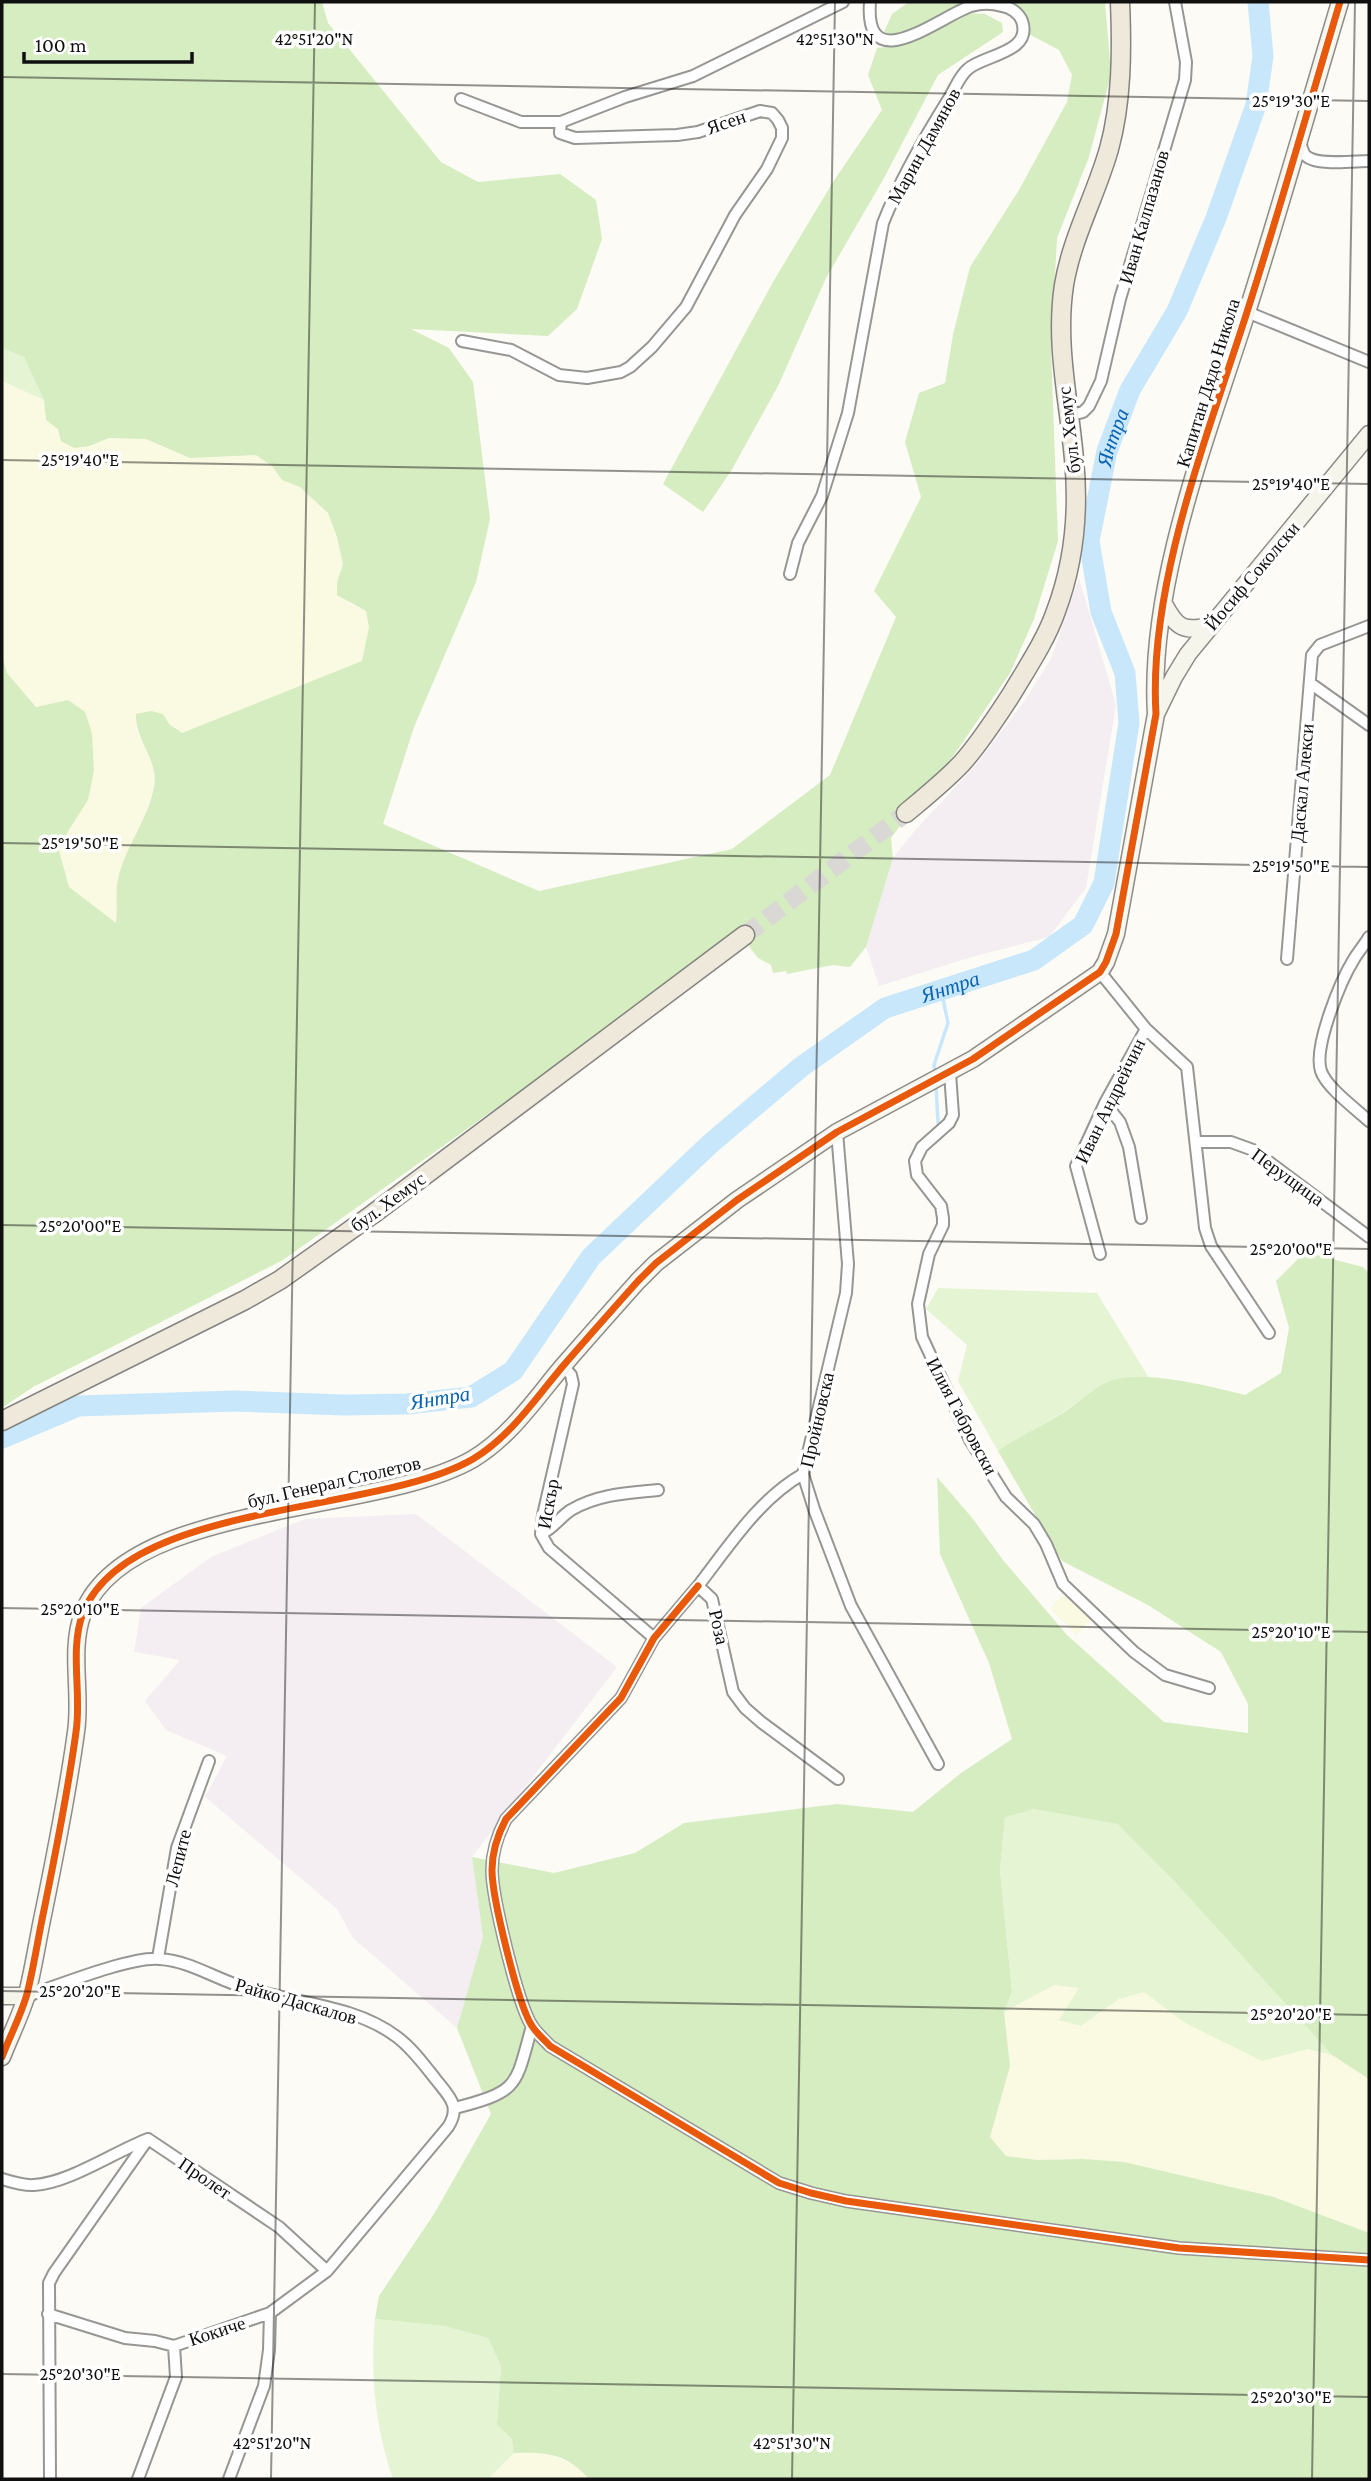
<svg xmlns="http://www.w3.org/2000/svg" width="1371" height="2481" font-family="'Crimson Pro',serif">
  <rect width="100%" height="100%" fill="#fcfbf6"/>
  <path fill="#f4eef2" d="M1079 578 1116 705 1086 888 1049 937 975 956 879 986 866 947 893 858 917 828 976 765 1025 700 1051 659Z
    M416 1514 617 1667 472 1857 483 1937 457 2028 353 1938 337 1909 205 1797 227 1756 166 1730 145 1701 180 1660 134 1652 141 1608 211 1557 305 1519Z"/>
  <path fill="#faf9e1" d="M2 381 44 400 46 420 89 446 109 438 146 439 190 458 257 455 272 466 282 480 300 487 328 513 337 537 343 564 337 582 350 604 366 611 369 627 362 661 182 733 169 724 135 727 154 766V787L144 818 118 879 116 924 69 887 58 846 88 800 94 772 92 733 68 700 37 707 7 673 2 655Z
    M1064 1594 1091 1620 1076 1635 1050 1608Z
    M1054 1985 1080 1988 1060 2020 1081 2026 1119 1999 1145 1992 1185 2023 1262 2061 1308 2049 1332 2055 1369 2079V2233L1275 2197 1124 2162 1083 2159 1037 2160 1006 2156 990 2137 1010 2066 1004 2012Z
    M546 2452 577 2466 589 2479H488L514 2453Z"/>
  <path fill="#e5f4d3" d="M2 348 24 357 44 400 2 381Z
    M938 1288 1097 1293 1149 1378 1116 1379 1095 1389 1062 1413 998 1451 958 1381 967 1345 926 1309Z
    M1034 1809 1118 1823 1174 1881 1332 2055 1308 2049 1262 2061 1185 2023 1144 1992 1119 1999 1081 2026 1059 2020 1079 1988 1054 1985 1004 2012 1012 1992 1000 1870 1005 1816Z
    M375 2319 444 2326 488 2338 501 2366 497 2423 512 2441 514 2453 488 2479H393C375 2426 370 2375 375 2319Z"/>
  <path fill="#d5edc0" d="M2 2H322L328 23 441 162 478 182 560 174 596 200 602 239 577 309 548 336 411 329 449 348 473 382 490 519 476 582 414 727 383 824 539 891 732 849 830 775 896 617 874 591 921 497 905 442 919 393 945 383 953 335 970 267 1019 190 1067 102 1072 75 1059 50 1023 31 1010 7 972 6 909 38 881 39 892 14 909 2H1105L1111 74 1089 157 1057 238 1051 350 1058 541 1034 619 1010 673 956 752 891 838 893 858 866 947 850 967 833 965 787 974 786 971 773 973 771 965 758 958 738 932 652 997 283 1260 33 1387 2 1408V655L7 673 36 707 68 700 85 712 92 733 94 771 88 800 58 847 69 887 116 923C118 909 115 893 118 879 125 848 148 819 154 787 159 759 135 741 136 714L151 711 163 714 169 724 182 733 362 661 369 627 366 611 337 595V582L343 564 337 537 328 513 300 487 282 480 272 466 256 455 190 458 146 439 109 438 89 446 74 448 61 441 58 429 46 420 44 400 24 357 2 348Z
    M967 13 985 14 1002 23 1003 32 938 75 884 178 826 278 778 386 731 471 703 512 663 484 773 282 833 182 882 110 868 75 877 48 898 46Z
    M1305 1252 1363 1267 1369 1273V2079L1332 2055 1174 1881 1118 1824 1034 1809 1005 1817 1000 1870 1012 1992 1004 2012 1010 2066 990 2137 1006 2156 1037 2160 1083 2159 1124 2162 1274 2197 1369 2233V2479H589C566 2453 547 2452 514 2453L512 2440 497 2424 501 2366 488 2338 444 2326 375 2319 379 2296 434 2214 491 2114 457 2028 483 1937 472 1857 554 1873 635 1853 684 1823 837 1804 913 1812 961 1773 1012 1739 989 1663 940 1554 937 1477 973 1519 1003 1560 1067 1635 1164 1722 1248 1733V1704L1221 1652 1148 1605 1062 1561 998 1451C1019 1437 1041 1426 1063 1413 1080 1402 1097 1383 1117 1379 1156 1372 1207 1386 1245 1395L1281 1373 1289 1328 1276 1281Z"/>
  <g fill="none" stroke-linecap="round" stroke-linejoin="round">
    <path stroke="#c8e7fb" stroke-width="3.5" d="M935 1075 934 1065 948 1023 941 989
      M936 1086 938 1123"/>
    <path stroke="#c8e7fb" stroke-width="21" id="s1" d="M2 1438 78 1406 234 1401 344 1405 407 1404 471 1397 513 1371 591 1257 710 1144 801 1067 885 1008 1034 960 1083 925 1104 883 1129 723 1125 673 1101 612 1089 541 1107 451 1130 390 1177 311 1216 218 1256 105 1263 56 1258 2"/>
    <path stroke="#d9d8d4" stroke-width="18" stroke-dasharray="18 9" stroke-linecap="butt" d="M745 935 906 813"/>
    <g stroke="#969694" stroke-width="14">
      <path id="street" d="M461 99 521 122H561
        M561 122 625 97 693 76 843 2
        M1300 140C1301 145 1302 152 1306 156 1317 166 1354 161 1369 161
        M1247 312 1369 362
        M462 341 511 350 559 375 587 378 621 372 630 367 652 347 686 307 735 215 767 169 782 138V128L778 120 772 113 760 111 698 132 677 135 575 138 560 133 561 122
        M1068 416 1083 412 1089 406 1101 381 1120 299 1185 80 1186 62 1175 2
        M790 574 798 543 822 496 848 413 883 223C900 180 923 140 948 100 954 91 959 76 968 69 983 55 1033 53 1022 21 1019 13 1010 7 1002 6 992 3 981 3 971 6 939 17 864 80 870 2
        M1310 683 1369 725
        M1369 937C1365 944 1359 951 1354 959 1341 980 1313 1047 1321 1071 1326 1087 1356 1109 1369 1121
        M1287 959 1312 655 1320 645 1369 626
        M1100 972 1146 1029 1187 1067 1205 1228 1211 1246 1269 1333
        M950 1073 953 1115 949 1123 922 1147 915 1161 917 1175 941 1206 943 1218V1225L929 1254 918 1304 922 1337 970 1440 1006 1497 1034 1524 1046 1544 1063 1584 1134 1652 1165 1675 1209 1688
        M1105 1103 1120 1122 1129 1147 1141 1218
        M837 1132 848 1264 846 1293 803 1474 814 1509 851 1606 938 1764
        M1197 1142H1231L1253 1150 1369 1237
        M1100 1254 1076 1166 1105 1103 1146 1029
        M563 1366 571 1375 573 1384 543 1515 541 1534 549 1548 654 1638
        M803 1474C759 1499 729 1546 698 1586L712 1599 733 1692 745 1708 761 1722 838 1779
        M541 1534C554 1528 560 1517 571 1510 598 1494 628 1493 658 1490
        M698 1586 654 1638 621 1698 506 1819C497 1836 492 1851 492 1870 492 1897 518 2005 532 2026 537 2034 545 2040 550 2046L779 2183 811 2193 846 2201 1179 2248 1369 2260
        M158 1958 177 1848 209 1761
        M27 1996C57 1986 131 1956 160 1959 191 1961 217 1980 246 1988 295 2003 355 2005 397 2037 413 2049 425 2066 437 2081 450 2097 461 2107 448 2127L327 2271 270 2313 174 2346
        M455 2108C520 2091 515 2087 532 2026
        M148 2139 279 2227 327 2271
        M2 2179C12 2182 24 2186 34 2185 69 2183 114 2152 148 2139
        M48 2314 125 2338 155 2341 174 2346
        M50 2479 49 2283 54 2273 148 2139
        M138 2479 176 2377 174 2346
        M229 2479 264 2386 269 2350 270 2313"/>
    </g>
    <g stroke="#8d8c8a" stroke-width="19">
      <path id="secondary" d="M1164 604C1177 628 1183 632 1210 626
        M1157 712 1174 677 1188 654 1369 434
        M2 1996H27
        M2 2057C10 2036 21 2015 27 1994 34 1966 38 1938 44 1910 56 1851 68 1791 76 1732 82 1693 69 1650 83 1613 127 1501 377 1515 473 1459 511 1436 535 1399 563 1366 588 1337 613 1309 638 1281L656 1263 737 1200 837 1132 973 1059 1100 972 1106 962 1116 934 1156 714C1148 584 1208 435 1247 312 1280 209 1309 105 1340 2"/>
    </g>
    <g stroke="#848381" stroke-width="21">
      <path id="primary" d="M906 813C925 797 945 781 962 763 980 743 996 718 1011 695 1027 668 1046 640 1056 611 1074 563 1079 510 1074 459 1069 401 1055 344 1064 285 1072 237 1096 195 1109 149 1122 102 1122 50 1120 2
        M2 1421 245 1300 280 1280 373 1214 745 935"/>
    </g>
    <use href="#street" stroke="#fffefe" stroke-width="10"/>
    <use href="#secondary" stroke="#f6f5eb" stroke-width="16"/>
    <use href="#primary" stroke="#eee9da" stroke-width="18"/>
    <g stroke="#fff" stroke-width="11">
      <path id="cycleway" d="M698 1586 654 1638 621 1698 506 1819C497 1836 492 1851 492 1870 492 1897 518 2005 532 2026 537 2034 545 2040 550 2046L779 2183 811 2193 846 2201 1179 2248 1369 2260
        M2 2057C10 2036 21 2015 27 1994 34 1966 38 1938 44 1910 56 1851 68 1791 76 1732 82 1693 69 1650 83 1613 127 1501 377 1515 473 1459 511 1436 535 1399 563 1366 588 1337 613 1309 638 1281L656 1263 737 1200 837 1132 973 1059 1100 972 1106 962 1116 934 1156 714C1148 584 1208 435 1247 312 1280 209 1309 105 1340 2"/>
    </g>
    <use href="#cycleway" stroke="#e8590c" stroke-width="7"/>
  </g>
  <path fill="none" stroke="#101010" stroke-width="2" stroke-opacity="0.45" d="M2 77 1369 101M2 460 1369 484M2 843 1369 867M2 1225 1369 1249M2 1608 1369 1632M2 1991 1369 2015M2 2374 1369 2397M271 2479 315 2M792 2479 835 2M1312 2479 1355 2"/>
  <g text-anchor="middle" dominant-baseline="central" stroke-width="7" stroke-linejoin="round" paint-order="stroke">
    <g font-size="19" fill="#101010" stroke="#fff">
      <text transform="translate(726 122) rotate(-19)">Ясен</text>
      <text transform="translate(924 146) rotate(-61)">Марин Дамянов</text>
      <text transform="translate(1144 217) rotate(-74)">Иван Калпазанов</text>
      <text transform="translate(1208 383) rotate(-73)">Капитан Дядо Никола</text>
      <text transform="translate(1069 430) rotate(-97)">бул. Хемус</text>
      <text transform="translate(1252 576) rotate(-50)">Йосиф Соколски</text>
      <text transform="translate(1302 783) rotate(-85)">Даскал Алекси</text>
      <text transform="translate(1110 1101) rotate(-64)">Иван Андрейчин</text>
      <text transform="translate(1288 1177) rotate(36)">Перущица</text>
      <text transform="translate(388 1202) rotate(-36)">бул. Хемус</text>
      <text transform="translate(962 1416) rotate(62)">Илия Габровски</text>
      <text transform="translate(817 1420) rotate(-77)">Пройновска</text>
      <text transform="translate(334 1482) rotate(-13)">бул. Генерал Столетов</text>
      <text transform="translate(548 1504) rotate(-80)">Искър</text>
      <text transform="translate(719 1627) rotate(77)">Роза</text>
      <text transform="translate(178 1858) rotate(-76)">Лепите</text>
      <text transform="translate(296 2001) rotate(16)">Райко Даскалов</text>
      <text transform="translate(205 2178) rotate(34)">Пролет</text>
      <text transform="translate(217 2331) rotate(-18)">Кокиче</text>
    </g>
    <g font-size="21" font-style="italic" fill="#0963b2" stroke="#fff">
      <text stroke="none"><textPath href="#s1" startOffset="1769">Янтра</textPath></text>
      <text stroke="none"><textPath href="#s1" startOffset="1118">Янтра</textPath></text>
      <text transform="translate(440 1398) rotate(-9)">Янтра</text>
    </g>
  </g>
  <g font-size="18" text-anchor="middle" fill="#101010" stroke="#fff" stroke-width="7" stroke-linejoin="round" paint-order="stroke">
    <text x="314" y="45">42°51'20"N</text>
    <text x="835" y="45">42°51'30"N</text>
    <text x="1291" y="107">25°19'30"E</text>
    <text x="80" y="466">25°19'40"E</text>
    <text x="1291" y="490">25°19'40"E</text>
    <text x="80" y="849">25°19'50"E</text>
    <text x="1291" y="872">25°19'50"E</text>
    <text x="80" y="1232">25°20'00"E</text>
    <text x="1291" y="1255">25°20'00"E</text>
    <text x="80" y="1615">25°20'10"E</text>
    <text x="1291" y="1638">25°20'10"E</text>
    <text x="80" y="1997">25°20'20"E</text>
    <text x="1291" y="2020">25°20'20"E</text>
    <text x="80" y="2380">25°20'30"E</text>
    <text x="1291" y="2403">25°20'30"E</text>
    <text x="272" y="2449">42°51'20"N</text>
    <text x="792" y="2449">42°51'30"N</text>
  </g>
  <rect width="1371" height="2481" fill="none" stroke="#101010" stroke-width="7"/>
  <path d="M24 52v10h168v-10" fill="none" stroke="#101010" stroke-width="3.5"/>
  <text x="35" y="52" font-size="21" fill="#101010" stroke="#ffffff" stroke-width="5" paint-order="stroke">100 m</text>
</svg>
